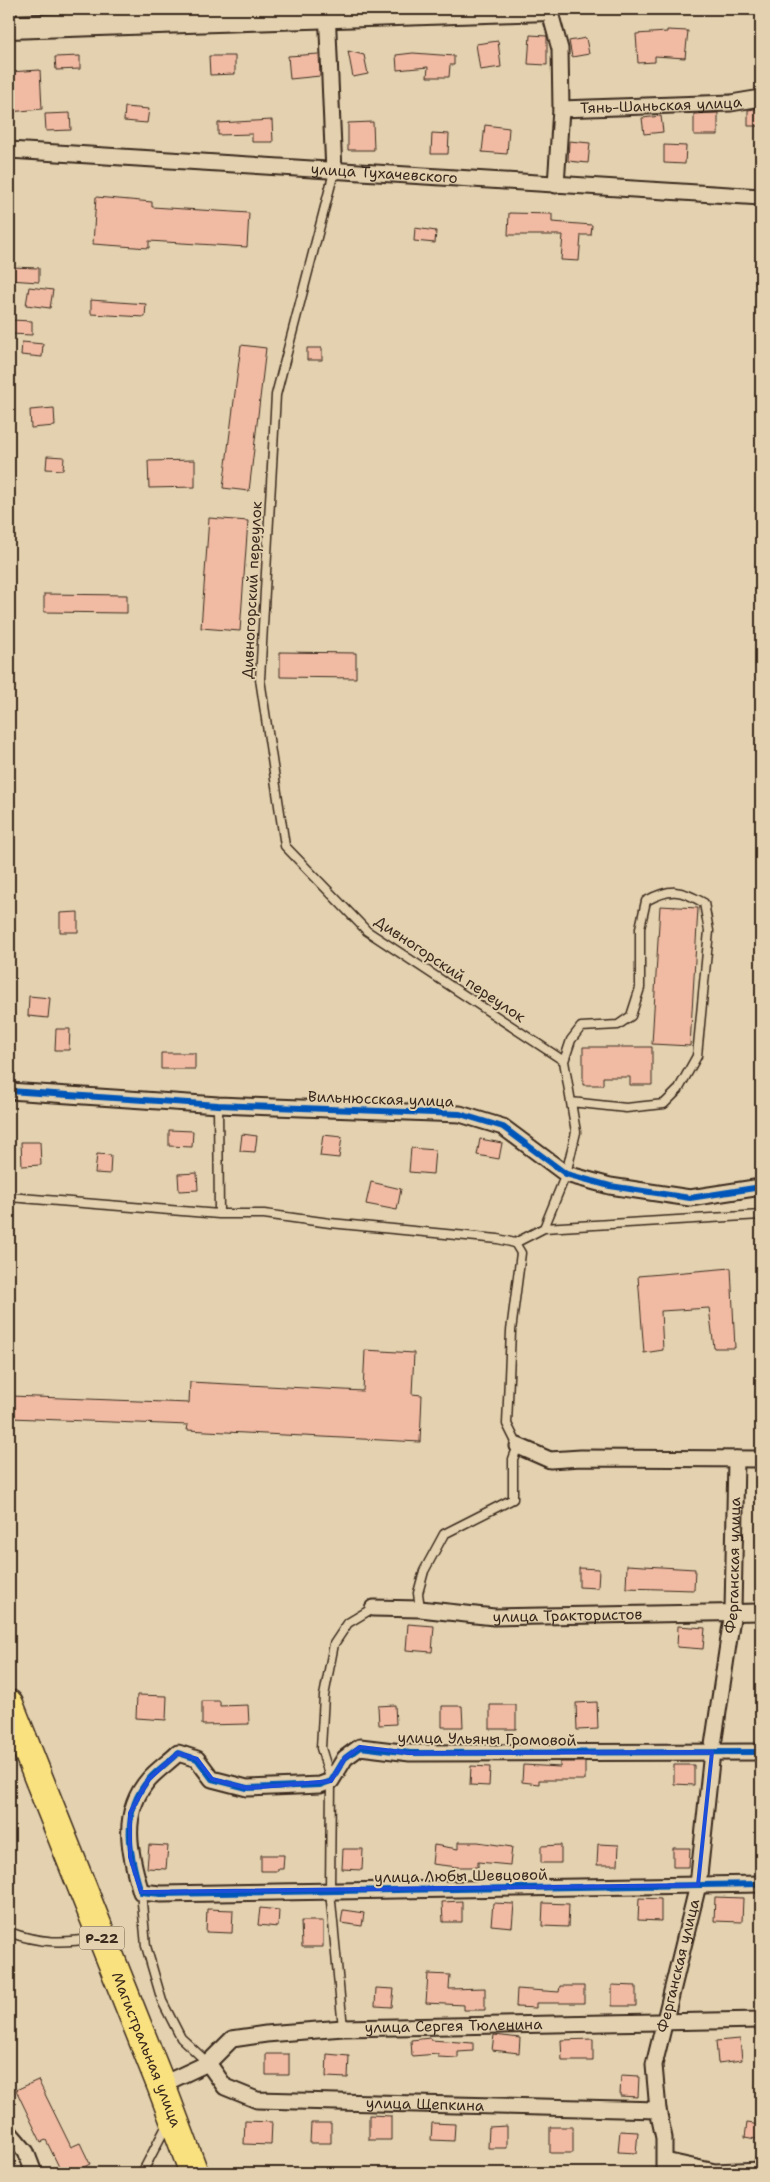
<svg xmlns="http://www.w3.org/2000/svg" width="770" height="2182" font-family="'Shantell Sans',sans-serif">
  <rect width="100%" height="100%" fill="#e3d1af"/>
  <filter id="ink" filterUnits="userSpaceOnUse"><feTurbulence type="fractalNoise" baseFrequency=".02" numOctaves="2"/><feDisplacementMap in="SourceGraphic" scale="10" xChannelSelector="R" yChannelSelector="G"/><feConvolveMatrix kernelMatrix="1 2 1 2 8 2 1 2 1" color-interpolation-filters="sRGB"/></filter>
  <g filter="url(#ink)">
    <path fill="#f0bba2" stroke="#3b2a1e" d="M667 30 688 31 685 58 655 56V62L638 63 636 34 667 32Z
      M530 35 547 36V65L528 64Z
      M586 38 589 54 572 57 569 41Z
      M498 41 501 67 480 70 476 44Z
      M348 51 364 55 368 74 353 77Z
      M413 53 454 56V65H450L449 77H427L428 67 397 70 396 55Z
      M319 54 320 76 290 79 288 56Z
      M80 56V69L56 70 55 57Z
      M209 56H235V74L210 75Z
      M40 70 42 109 9 112V72Z
      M125 107 149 109 147 123 124 121Z
      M761 108V126H748V110Z
      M70 113 71 130 46 131 45 114Z
      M718 113V135H694V114Z
      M661 116 663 132 644 134 642 118Z
      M272 120 273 142H252V134L218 135V123Z
      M373 122 374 150H348V123Z
      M485 125 509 128 507 154 482 152Z
      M432 133 449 134 448 154H431Z
      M569 141 590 143 588 163 568 161Z
      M664 145 686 146 685 164 664 163Z
      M96 197 152 202V207L249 213 247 247 149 241V248L93 244Z
      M509 213 552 214V222L592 225 591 235H581L579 261 561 260 563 235H508Z
      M415 228 436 231 435 243 414 241Z
      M9 267 39 268V282L9 280Z
      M29 287 53 290 50 308 26 305Z
      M91 300 146 304 145 317 91 314Z
      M11 320 32 321V335L10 334Z
      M22 342 43 344 42 357 21 355Z
      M241 345 266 348 249 491 223 488Z
      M307 348H322V360H307Z
      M54 408 55 426 31 428 30 410Z
      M47 456 64 457 63 470 46 469Z
      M195 460V487L149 488 148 461Z
      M209 518 248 521 240 631 201 628Z
      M44 594 127 595V613L44 612Z
      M280 652 356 653V678L280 677Z
      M660 906 698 908 690 1046 652 1044Z
      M78 912V932H60V913Z
      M29 996 50 998 48 1018 28 1016Z
      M56 1029H70L69 1050H55Z
      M583 1047H652V1085H630V1077H603V1085H583Z
      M161 1053H195V1069H161Z
      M169 1130 193 1131 192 1147 169 1146Z
      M242 1134 257 1136 255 1152 240 1151Z
      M323 1135 342 1137 339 1158 320 1156Z
      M480 1139 502 1143 499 1159 477 1155Z
      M21 1142H40L41 1165 22 1166Z
      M411 1148 435 1150 433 1174 409 1172Z
      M97 1154 111 1155 110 1174 95 1173Z
      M197 1173 198 1190 179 1191 178 1174Z
      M371 1182 401 1189 397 1210 366 1204Z
      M731 1268 735 1348H714L709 1308 661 1311 663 1350 644 1353 638 1276Z
      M365 1350 414 1353 412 1394 422 1395 420 1442 187 1430 188 1425 11 1418V1396L189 1403 190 1382 363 1391Z
      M627 1565 695 1569 694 1590 626 1588Z
      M579 1568 599 1569 598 1588 579 1587Z
      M408 1624 434 1626 432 1652 406 1650Z
      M678 1626 705 1628 703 1649 677 1647Z
      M137 1695 167 1696 166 1720 136 1718Z
      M202 1701H220V1706L248 1705 249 1724 202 1725Z
      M597 1702 598 1729 577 1730 576 1703Z
      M395 1705 396 1724 379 1725 378 1706Z
      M490 1705H516V1729H490Z
      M442 1706H462L463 1727H442Z
      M560 1762H585V1780H539V1784L522 1782 523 1765 560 1767Z
      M674 1765H694V1785L674 1784Z
      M471 1766 490 1767 489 1786 470 1785Z
      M458 1842H478L512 1847 510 1865 478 1862V1867H458L432 1864 434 1845 458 1849Z
      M598 1844 619 1845 618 1865H597Z
      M149 1845 168 1846 166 1869 147 1868Z
      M561 1845V1863H541V1846Z
      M673 1848H690L689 1867H673Z
      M343 1849H363L362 1870 342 1869Z
      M261 1855H284L283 1869H278V1871H261Z
      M715 1897 743 1898 742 1922 714 1921Z
      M639 1898 661 1899V1921L638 1920Z
      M462 1901V1922H443L442 1902Z
      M493 1903 514 1904 512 1927 491 1925Z
      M543 1903 569 1904 568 1927 542 1926Z
      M260 1908 279 1910 278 1927 258 1925Z
      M207 1909 233 1910 232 1933 206 1932Z
      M343 1910 364 1913 362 1926 341 1923Z
      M301 1921H323V1947H302Z
      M428 1974 450 1975 449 1989 485 1988V2010H464V2005L426 2003Z
      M612 1985 636 1986V2006H612Z
      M560 1986H584V2003H536V2008L516 2007 517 1989 559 1992Z
      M376 1988 394 1989 392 2007 375 2006Z
      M494 2035 520 2038 519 2053 492 2050Z
      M430 2038 431 2040 473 2043V2051L458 2052V2058L438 2057V2054L412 2056 411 2040Z
      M593 2039V2061H562L561 2040Z
      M740 2039 742 2060 718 2063 716 2041Z
      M266 2054H289V2075H266Z
      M327 2054 349 2056 348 2078 326 2077Z
      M621 2075 639 2076 638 2097 620 2096Z
      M38 2080 71 2147 80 2143 90 2164 72 2173H62L46 2140 41 2142 16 2090Z
      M369 2115 391 2116V2140H369Z
      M245 2121 272 2122 271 2145 244 2144Z
      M311 2123H331V2143H310Z
      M432 2123 455 2124 454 2141 431 2140Z
      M747 2123 761 2125V2140L745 2137Z
      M507 2126V2148H488L489 2127Z
      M550 2127H573V2153H550Z
      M620 2131 638 2132 636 2153 618 2152Z"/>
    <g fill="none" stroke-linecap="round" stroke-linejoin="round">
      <g stroke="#3b2a1e" stroke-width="11">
        <path id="lane" d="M334 172 276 395 260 679 285 846 367 931 564 1061 576 1132 566 1174 544 1228 515 1243 521 1253 511 1331 507 1424 518 1446 513 1459V1499L444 1534 424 1571 418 1593 420 1609
          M564 1061 571 1040 581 1027 618 1025 631 1016 640 988V928L646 901C670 888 680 889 704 903L709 931 697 1056 678 1090 664 1104 626 1108 571 1102
          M218 1105 219 1214
          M9 1197 219 1214H264L330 1223 498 1239 515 1243
          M544 1228 761 1215
          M141 1892 146 1946 162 2001 181 2038 208 2063
          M9 1932C40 1944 65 1943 97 1938
          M343 2028 330 1891 331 1781 321 1748 324 1696 334 1644 348 1623 373 1608
          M142 2173 168 2123"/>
      </g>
      <g stroke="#3b2a1e" stroke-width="19">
        <g id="street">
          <path d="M327 9 334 172"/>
          <path d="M549 9 560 49 561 109 556 185"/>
          <path id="s1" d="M561 109 731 103 761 98"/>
          <path id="s2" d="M9 150 761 197"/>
          <path d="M9 1091 218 1105 460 1114 503 1127 566 1174 610 1186 690 1198 761 1187"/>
          <path d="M518 1446 550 1460 581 1458 761 1459"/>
          <path id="s3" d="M373 1608 420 1609 494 1617 761 1612"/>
          <path d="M761 1752 410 1753 360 1747 345 1758 331 1781 320 1785 247 1788 212 1779 197 1759 178 1753C169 1762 158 1769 149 1779 120 1812 129 1853 141 1892L161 1894 761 1884"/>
          <path id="s4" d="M208 2063 225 2087 257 2100 658 2110"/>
          <path id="s5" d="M161 2085 208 2063 232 2039 266 2034 343 2028 761 2020"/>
          <path d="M9 2132 26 2152 34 2173"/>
          <path d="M665 2161 715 2172 761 2170"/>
          <path id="s6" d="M664 2173V2138L658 2110 654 2065 698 1885 712 1752 733 1611 736 1459"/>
        </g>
      </g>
      <g stroke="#3b2a1e" stroke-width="26">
        <path id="secondary" d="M9 27 549 9"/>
      </g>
      <g stroke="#3b2a1e" stroke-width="31">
        <g id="highway">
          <path id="s7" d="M9 1704 161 2085 194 2173"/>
        </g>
      </g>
      <use href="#lane" stroke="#e3d1af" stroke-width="8"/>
      <use href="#street" stroke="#e3d1af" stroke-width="15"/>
      <use href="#secondary" stroke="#e3d1af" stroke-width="22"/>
      <use href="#highway" stroke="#fae180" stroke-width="28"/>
      <g stroke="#e3d1af" stroke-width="9">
        <path id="cycleway" d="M9 1091 218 1105 460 1114 503 1127 566 1174 610 1186 690 1198 761 1187
          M761 1752 410 1753 360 1747 345 1758 331 1781 320 1785 247 1788 212 1779 197 1759 178 1753C169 1762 158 1769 149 1779 120 1812 129 1853 141 1892L161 1894 761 1884"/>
      </g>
      <use href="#cycleway" stroke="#0057b8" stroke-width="6"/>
    </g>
  </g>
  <path fill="none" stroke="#1d4ed8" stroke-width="4" stroke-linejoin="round" d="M360 1747 410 1753 712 1752 698 1885 141 1892 130 1857V1813L149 1779 178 1753 197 1759 212 1779 247 1788 331 1781 345 1758Z"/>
  <g text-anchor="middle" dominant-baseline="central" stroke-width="4" stroke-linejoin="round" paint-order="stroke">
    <rect fill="#e3d1af" stroke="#6d5c4a" stroke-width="1" x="79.5" y="1926.5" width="45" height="23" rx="4"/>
    <g font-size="14" font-weight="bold" fill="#3b2a1e">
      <text x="102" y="1938">Р-22</text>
    </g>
    <g font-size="15" fill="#3b2a1e" stroke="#e3d1af">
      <text stroke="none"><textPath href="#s1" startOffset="100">Тянь-Шаньская улица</textPath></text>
      <text stroke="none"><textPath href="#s2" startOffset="376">улица Тухачевского</textPath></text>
      <text transform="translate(252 590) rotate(-87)">Дивногорский переулок</text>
      <text transform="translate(450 969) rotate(34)">Дивногорский переулок</text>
      <text transform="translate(381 1099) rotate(2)">Вильнюсская улица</text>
      <text stroke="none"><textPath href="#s6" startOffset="616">Ферганская улица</textPath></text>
      <text stroke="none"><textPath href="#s3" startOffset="195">улица Трактористов</textPath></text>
      <text transform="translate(487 1739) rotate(1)">улица Ульяны Громовой</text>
      <text transform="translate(461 1876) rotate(-1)">улица Любы Шевцовой</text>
      <text stroke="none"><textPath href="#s6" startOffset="211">Ферганская улица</textPath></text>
      <text stroke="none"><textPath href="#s5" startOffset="308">улица Сергея Тюленина</textPath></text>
      <text stroke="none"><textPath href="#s7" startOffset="372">Магистральная улица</textPath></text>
      <text stroke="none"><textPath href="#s4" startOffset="232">улица Щепкина</textPath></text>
    </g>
  </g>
  <rect width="770" height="2182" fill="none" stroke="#e3d1af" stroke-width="30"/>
  <rect x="15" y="15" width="740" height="2152" fill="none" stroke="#3b2a1e" stroke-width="2" filter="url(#ink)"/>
</svg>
